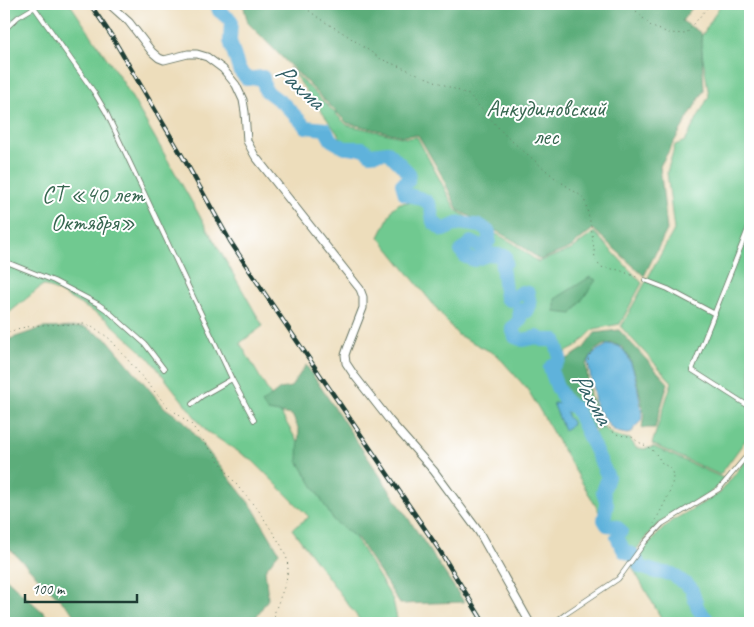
<svg xmlns="http://www.w3.org/2000/svg" width="754" height="627" font-family="Caveat,sans-serif">
  <rect width="100%" height="100%" fill="#fff"/>
  <filter id="ink" filterUnits="userSpaceOnUse"><feTurbulence type="fractalNoise" baseFrequency=".02" numOctaves="2"/><feDisplacementMap in="SourceGraphic" scale="10" xChannelSelector="R" yChannelSelector="G"/><feConvolveMatrix kernelMatrix="1 2 1 2 8 2 1 2 1" color-interpolation-filters="sRGB"/></filter>
  <filter id="wash" filterUnits="userSpaceOnUse"><feTurbulence type="fractalNoise" baseFrequency=".0096" numOctaves="4" result="noise"/><feDisplacementMap in="SourceGraphic" scale="20" xChannelSelector="R" yChannelSelector="G"/><feGaussianBlur stdDeviation="1.12" result="paint"/><feColorMatrix in="noise" values="0 0 0 0 0 0 0 0 0 0 0 0 0 0 0 0 0 1.4 0 .05"/><feComposite in="paint" operator="in"/></filter>
  <g filter="url(#wash)">
    <rect width="100%" height="100%" fill="#edddbb"/>
    <path fill="#6fc990" stroke="#478362" d="M4 4H70L123 82 263 326 240 343 297 441 393 600 397 619 382 623H362L292 529 309 517 253 461 206 431 149 358 106 319 57 291 43 285 4 317Z
      M721 4H750V434L720 475 652 444 672 382 621 327 674 230 667 172 675 145 685 141 709 96 700 39Z
      M289 67 347 125 406 138 417 137 456 210 476 223 454 221 442 226 436 220 434 205 426 196 409 192 405 185 410 182 413 172 388 149 371 151 364 145H346Z
      M421 201 429 209 430 224 442 234 461 226 481 231 484 239 479 243 469 239 458 250 464 260 473 263 492 258 501 261 499 265 504 298 511 303 525 296 524 308 517 309 516 318 509 327 511 336 517 342 536 340 542 343 553 344 555 358 547 368 562 400 573 412 605 477 600 490 605 504 601 515 528 390 497 355 458 335 379 237 393 208 400 203Z
      M493 232 513 243 538 262 571 250 594 232 642 283 620 324 594 329 576 347 562 354 556 338 543 337 535 334 520 336 516 328 522 321V315L529 314 533 307 531 291 524 288 509 295 506 268 509 264 508 255 495 251 476 255 469 252 471 248 484 250 493 242Z
      M603 428 615 436 630 439 636 448 645 449 654 447 725 479C709 498 683 506 663 521 651 529 642 542 634 553L626 549 621 537 623 531 617 524 609 522 607 517 609 503 605 491 610 476 590 433Z
      M750 455V623H712L700 609 693 587 673 572 656 570 644 565 638 558 644 548 670 522 720 493Z
      M633 561 640 568 656 575 671 577 689 589 697 611 706 623H664L631 565Z"/>
    <path fill="#5bad7a" stroke="#3d7557" d="M243 4H695L682 21 701 33 704 90 660 166 667 230 644 276 593 229 570 248 540 260 516 242 458 210 441 174 418 135 403 136 347 123 248 23Z
      M590 277 596 280 572 314 555 312V299Z
      M84 327 107 339 165 408 184 421 253 508 279 552 265 570 268 599 252 623H83L4 543V361L7 340 42 328Z
      M619 330 668 383 655 428H642L644 414 636 376 629 357 622 347 612 343 603 345 595 350 586 364 590 396 604 427 593 429 561 387 555 370 564 361 583 349 595 333Z
      M306 365 464 602 400 604 358 539 334 521 298 461 299 430 292 415 267 411 262 403 280 389 291 387Z
      M4 577 55 623H8L4 618Z"/>
    <path fill="#5fb2db" stroke="#3f7888" d="M609 344C613 345 617 345 620 347 635 358 639 397 642 415L641 421 634 428 632 433 627 434 617 432 611 428 596 407 588 363 592 355 596 351Z
      M553 403 563 404 567 408V416L572 422 571 426 564 430Z"/>
    <g fill="none" stroke-linecap="round" stroke-linejoin="round">
      <path stroke="#5fb2db" stroke-width="14" d="M217 4 219 11 231 20 230 41 239 70 247 79 263 77 265 90 285 105 306 127 325 129 331 140 345 148H363L370 154 388 152 409 173 408 181 402 184 405 194C426 200 431 198 433 222L443 230 459 223 481 226 489 232V241L481 247 471 242 461 251 466 257 474 260 490 254 505 256 506 262 502 266 506 298 510 300 522 292 528 293 530 305 527 311 519 310 520 320 512 328 515 337 523 340 537 337 542 340H555L560 358 557 362 550 368 557 387 565 401 576 409 608 477 603 492 607 504 604 520 607 525 615 526 621 531 617 537 624 551 633 555 641 567 656 572 672 574 691 588 698 609 710 623"/>
    </g>
  </g>
  <g filter="url(#ink)">
    <g fill="none" stroke-linecap="round" stroke-linejoin="round">
      <g stroke="#677563" stroke-width="5.5">
        <path id="lane" d="M32 4 94 92 106 112 232 379 254 420
          M4 30 18 17 35 7
          M750 224 692 370 750 407
          M4 261 54 281 98 304 108 311 145 344 164 369
          M645 280 668 289 715 314
          M192 404 202 396 232 379
          M554 623 567 613 618 579 622 574 645 542 662 524 719 489 750 452"/>
      </g>
      <g stroke="#677563" stroke-width="9">
        <path id="street" d="M109 4 129 22 152 52 159 58 164 60 188 54H197L207 57 223 69 236 85 243 100 245 112 247 141 255 156 360 289 363 297V308L347 349 345 355 346 363 354 375 390 421 434 471 479 532 530 623"/>
      </g>
      <path stroke="#677563" stroke-width="1" stroke-dasharray="1 4" stroke-linecap="butt" d="M302 4 303 6 320 19 345 34 381 59 469 95 506 136 555 178 584 198 591 225 595 258 600 267 619 270 639 278
        M629 4 652 27 669 33 686 34 710 4
        M4 334 20 328 41 325 85 324 92 326 110 339 167 406 191 424 239 488 259 511 281 545 287 559 288 568 286 582 275 611 274 623
        M590 354C584 367 589 391 594 405 596 412 602 419 607 425 609 427 612 432 615 433 619 436 626 436 631 436 639 444 645 444 653 451 657 454 659 459 662 463 665 465 669 467 671 470 679 482 659 512 654 524"/>
      <use href="#lane" stroke="#fff" stroke-width="4"/>
      <use href="#street" stroke="#fff" stroke-width="7"/>
      <g stroke="#1f3d34" stroke-width="4.5">
        <path id="rail" d="M90 4 111 35 184 159 230 241 265 294 440 551 484 623"/>
      </g>
      <use href="#rail" stroke="#fff" stroke-width="2.5" stroke-dasharray="8" stroke-linecap="butt"/>
    </g>
  </g>
  <g text-anchor="middle" dominant-baseline="central" stroke-width="4" stroke-linejoin="round" paint-order="stroke">
    <g font-size="24" fill="#376750" stroke="#fff">
      <text x="546" y="108">Анкудиновский<tspan x="546" dy="28">лес</tspan></text>
      <text x="93" y="194">СТ «40 лет<tspan x="93" dy="28">Октября»</tspan></text>
    </g>
    <g font-size="25" font-style="italic" fill="#326066" stroke="#fff">
      <text transform="translate(300 86) rotate(42)">Рахма</text>
      <text transform="translate(592 398) rotate(60)">Рахма</text>
    </g>
  </g>
  <rect width="754" height="627" fill="none" stroke="#fff" stroke-width="20"/>
  <path d="M25 594v8h112v-8" fill="none" stroke="#1f3d34" stroke-width="2.5"/>
  <text x="32" y="594" font-size="15" fill="#1f3d34" stroke="#ffffff" stroke-width="4" paint-order="stroke">100 m</text>
</svg>
